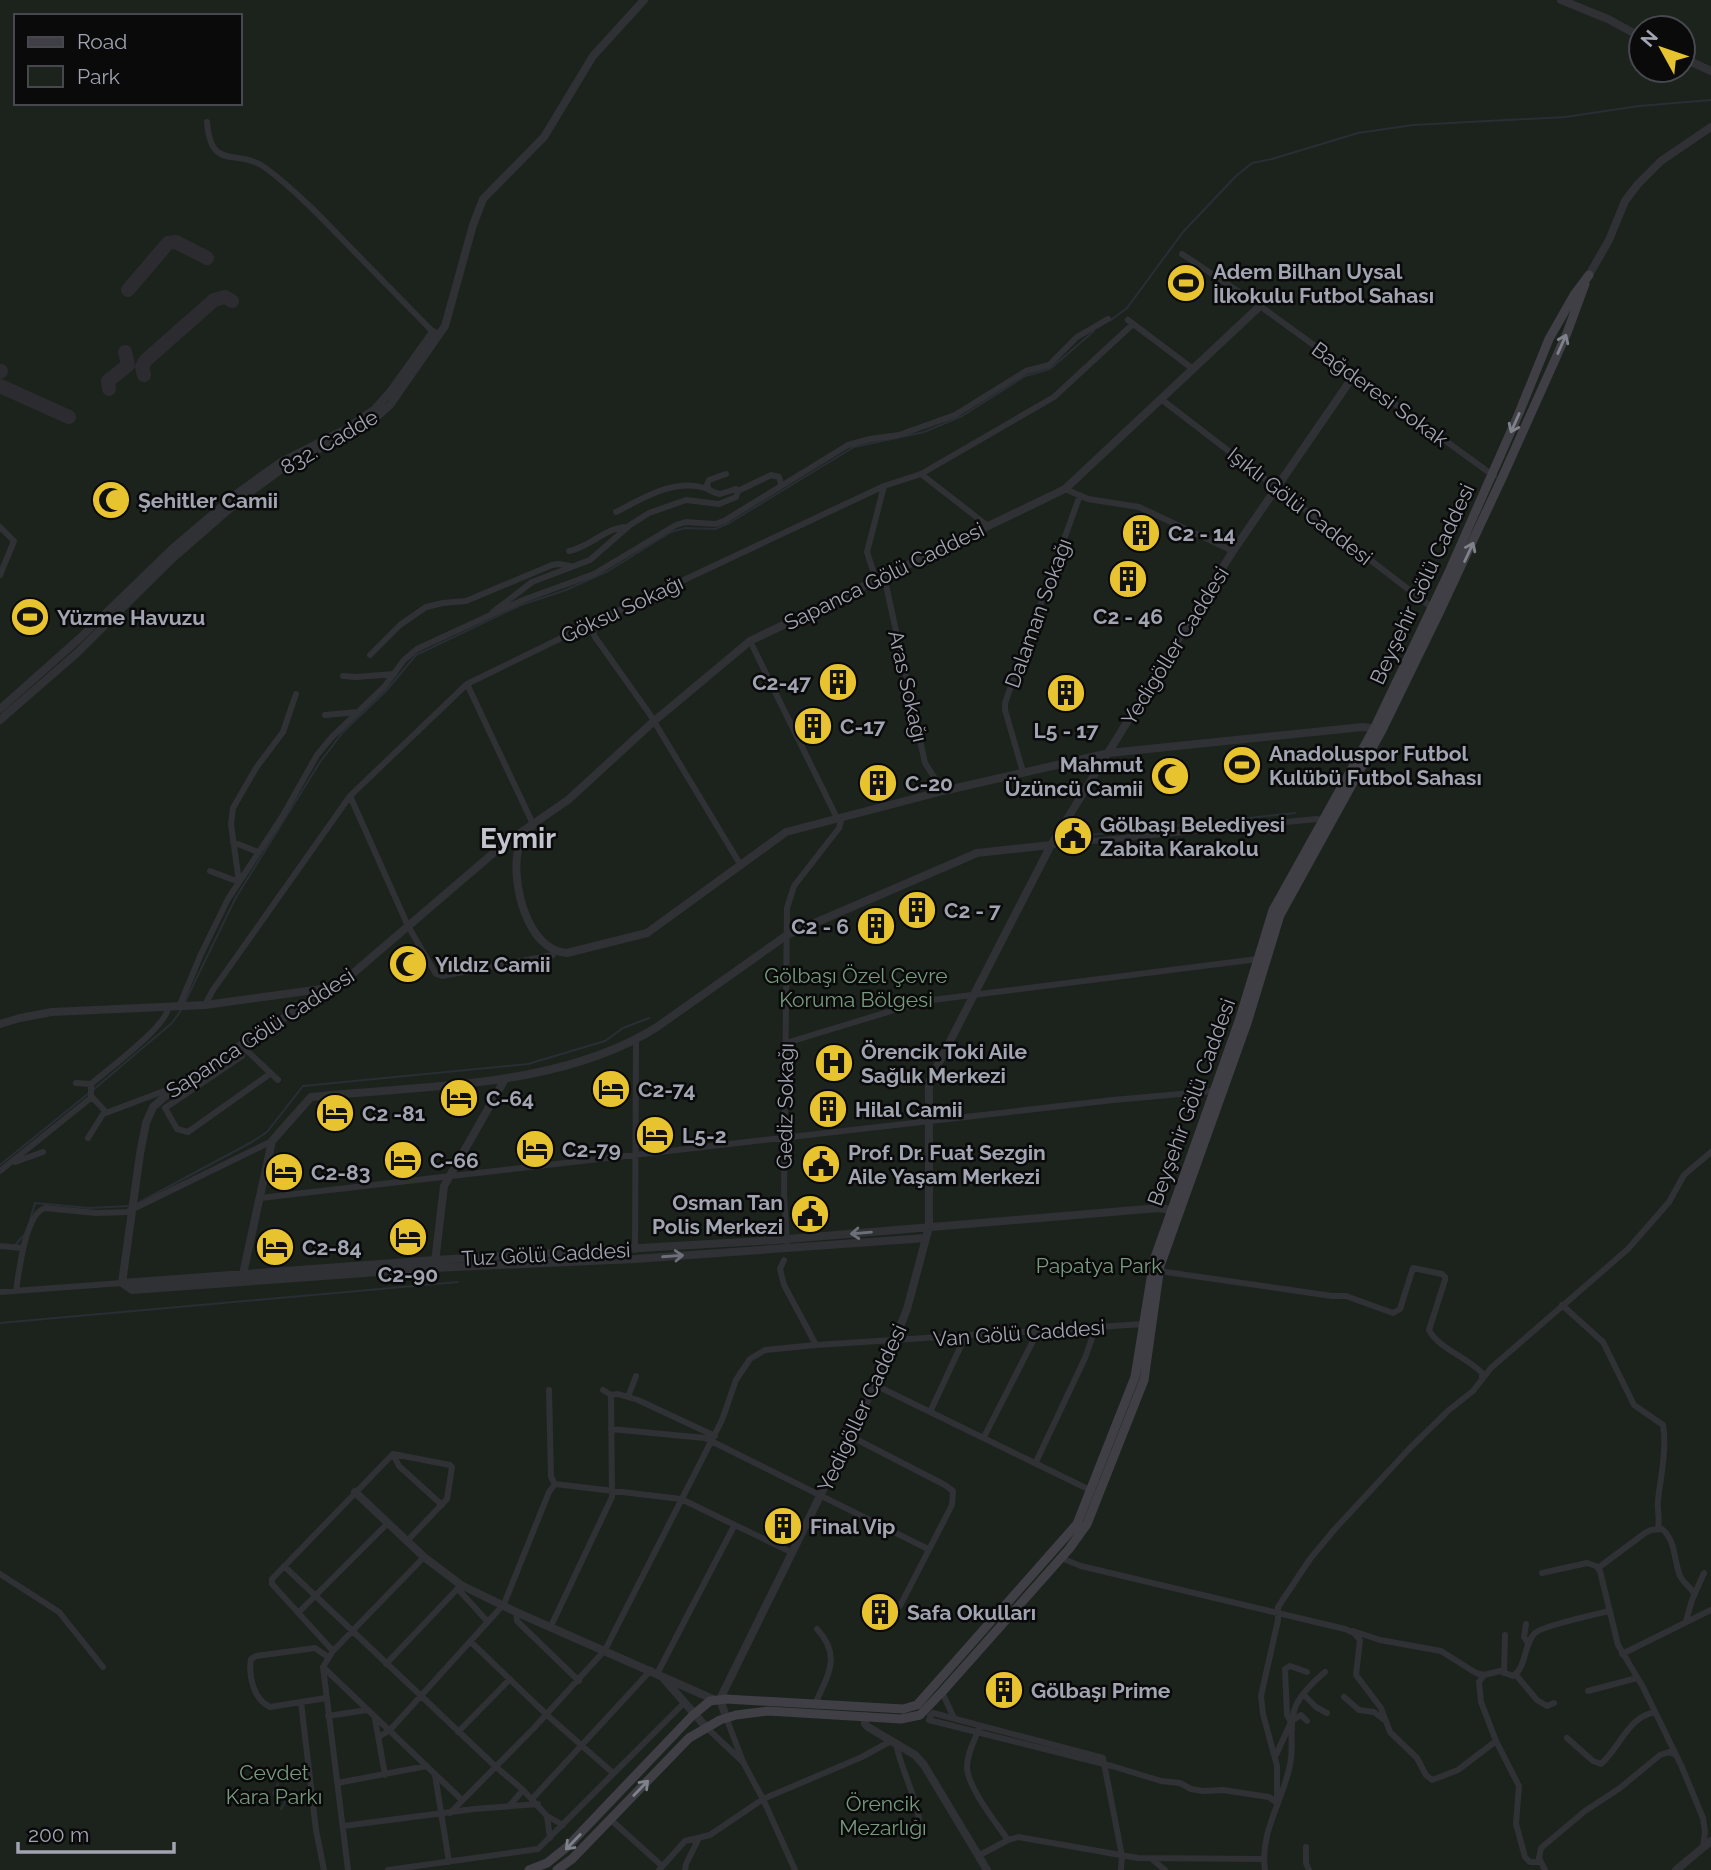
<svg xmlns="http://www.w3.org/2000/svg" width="1711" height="1870" font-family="Raleway,sans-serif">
  <rect width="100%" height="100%" fill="#0f0f10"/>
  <path fill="#1c231d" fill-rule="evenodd" d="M0 0H1711V1870H0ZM16 16H240V103H16ZM1641 28H1683V70H1641Z"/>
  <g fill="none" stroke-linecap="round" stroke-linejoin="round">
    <path stroke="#292e35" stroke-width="2" d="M1111 320 1127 308 1183 232 1236 176 1252 163 1272 159 1358 133 1413 125 1565 117 1639 106 1711 100
      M1071 829 1080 836 1295 813
      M184 1004 235 899 320 762 343 732 386 691 416 655 521 605 566 590 608 571 671 532 685 528 715 529 729 523 854 447 924 432 962 416 1025 376 1050 369 1094 331
      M93 1090 172 1023 182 1009
      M0 1165 89 1093
      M138 1203 252 1142 267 1132 303 1086 528 1064 605 1041 623 1028 649 1018
      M30 1220 35 1203 89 1208 130 1206
      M16 1244 24 1235
      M0 1323 458 1282
      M277 1788 285 1802 281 1809
      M274 1805 277 1799 273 1793 278 1784"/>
    <path stroke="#2c2c30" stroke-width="14" d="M128 290 168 243 176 242 207 258
      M0 372 1 371
      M144 375 142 367 146 360 214 300 225 297 232 301
      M0 386 69 417
      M109 389 108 381 128 365 125 352"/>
    <path stroke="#303135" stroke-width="6" d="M207 122C211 174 238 146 267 169 296 191 321 217 346 243 375 273 404 302 433 332
      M1182 254 1260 306 1494 476
      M1128 320 1193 369
      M1161 399 1434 609
      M921 474 988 526
      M1065 489 1088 499 1139 507 1233 551
      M709 490 707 485 709 480 726 474
      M738 491 771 475 779 477 781 484
      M0 527 14 541 0 575
      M569 551C591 547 605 527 628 527
      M884 576 925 763 943 791
      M876 580 867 552 884 486
      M493 612 532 582 590 560 630 525 649 513 686 500 719 504 736 497 738 491 736 489 720 494C714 493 710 490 705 488 674 478 642 499 616 512
      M590 624 595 637 649 713 740 864
      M750 641 837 818
      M370 655 400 625 426 607 443 603 466 601 552 565 559 564 570 566
      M343 676 356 677 394 674
      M467 684 533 824
      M325 715 358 712
      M1023 772 1005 710V703L1080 495
      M350 796 408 926 436 974 442 976 553 955
      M233 842 258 852
      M1051 845 1317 819 1324 821
      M210 871 239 882 231 824 233 808 256 768 283 732 296 694
      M205 1005 213 990 350 796 467 684 590 624 884 486 921 474 1054 397 1133 324
      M179 1007 201 954 228 899 282 817 317 755 332 737 384 687 404 660 417 649 523 600 594 574 676 525 686 522 715 524 724 521 848 445 870 439 899 435 955 415 1026 371 1049 365 1077 337 1108 319
      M786 1043 924 1001 1258 959
      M242 1046 278 1080
      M242 1056 165 1108 177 1129 188 1132 267 1076
      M76 1083 91 1084
      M106 1112 91 1096V1084C107 1070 166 1027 168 1008
      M88 1138 103 1114 172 1088
      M15 1162 43 1152
      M0 1171 92 1097
      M260 1198 1113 1100 1214 1091
      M787 1242 784 1193 787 908 794 886 839 828 842 817
      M0 1246 23 1248
      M635 1250 636 1040
      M784 1260 780 1269 784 1285 816 1345
      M1159 1271 1332 1296H1346L1393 1313 1400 1309 1413 1268 1442 1274 1445 1277V1280L1429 1330C1437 1347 1468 1358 1482 1373V1379
      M16 1291C19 1272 25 1214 45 1208L96 1213 127 1212 272 1141
      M0 1292 122 1283
      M1562 1305 1603 1342 1634 1405 1663 1425C1667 1449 1661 1475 1658 1500 1657 1509 1660 1518 1658 1528
      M875 1385 1090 1490
      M549 1390 551 1477 555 1484
      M611 1395 618 1394 638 1400 715 1436
      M628 1397 636 1376
      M930 1412 965 1337
      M611 1429 705 1438 928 1549
      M850 1436 945 1485 953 1491 952 1505 900 1606
      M984 1437 1033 1341 1035 1332
      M393 1454 399 1466 442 1505
      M1036 1462 1085 1358 1096 1327
      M555 1484 681 1499 793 1553
      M1061 1558 1081 1566 1345 1629 1354 1633 1360 1640 1356 1675 1381 1708 1390 1732 1417 1758 1426 1775 1432 1780 1458 1770 1496 1741
      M284 1566 495 1766 523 1790 547 1816 563 1825
      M1598 1568 1645 1533 1651 1530 1662 1529C1676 1540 1674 1562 1680 1576 1684 1584 1691 1587 1694 1594
      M1542 1573 1587 1563 1596 1566 1600 1571 1618 1645 1643 1687 1681 1765 1703 1818 1705 1832 1703 1847
      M0 1574 59 1612 103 1667
      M458 1589 487 1621
      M516 1612 517 1621 579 1681
      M298 1613 388 1523
      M1686 1621 1692 1600 1704 1573
      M1526 1624 1524 1637 1528 1643
      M551 1626 612 1497 611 1395 603 1390
      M1353 1631 1380 1640 1441 1651 1476 1673 1484 1675 1500 1671 1513 1676C1527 1667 1523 1645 1535 1633 1541 1626 1597 1614 1609 1611
      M471 1642 547 1715 613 1773
      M333 1651 272 1584V1579L393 1454 450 1465 452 1467 447 1499 407 1541
      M1622 1654 1711 1610
      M386 1664 461 1585
      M323 1667 462 1800
      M1504 1673 1505 1635
      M657 1674 734 1526
      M1484 1675 1479 1682 1481 1702 1496 1741 1519 1786 1516 1824 1525 1857 1530 1862H1541L1545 1870
      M1516 1675 1537 1700 1547 1706 1554 1703
      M1588 1691 1637 1678
      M942 1692 954 1718
      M1303 1694 1316 1707 1327 1713
      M1344 1697 1359 1710 1374 1712 1383 1719
      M326 1698 270 1707C254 1700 248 1676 251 1659L256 1656 315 1648 328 1657
      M301 1702 316 1830 324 1870
      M815 1704C828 1675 842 1656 817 1629
      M328 1716 367 1710
      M930 1716 933 1713 1103 1758 1122 1856 1121 1870
      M931 1716 929 1720 1112 1766 1161 1781 1180 1783 1191 1789 1203 1791 1223 1790 1269 1797 1277 1803
      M726 1717 743 1762 763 1799 795 1870
      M375 1719 385 1775
      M1293 1720 1301 1715 1307 1721
      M706 1727 743 1762
      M979 1729C974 1741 967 1754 967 1767 967 1786 996 1823 1008 1840
      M458 1732 510 1679
      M380 1736 390 1730 504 1604 549 1492 555 1484
      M1567 1738 1593 1761 1601 1764C1620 1747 1628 1717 1655 1712
      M896 1744C901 1769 914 1791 919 1818
      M1276 1755 1291 1722 1287 1715 1285 1669 1290 1666 1307 1672
      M435 1775 449 1862
      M337 1783 427 1766
      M532 1799 651 1670
      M1277 1803V1766L1263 1714 1261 1696 1278 1620V1607L1310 1559 1334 1530 1410 1448 1449 1410 1473 1391 1491 1368 1628 1249 1669 1202 1684 1175 1711 1152
      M510 1805 523 1790
      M450 1813 533 1729 605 1650 722 1420 736 1380 750 1359 765 1350 816 1345 1143 1324
      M547 1816 550 1838
      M610 1819 662 1866
      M343 1826 474 1809 538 1804
      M1306 1847V1863L1309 1870
      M978 1856 1008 1840 1018 1837 1138 1858 1263 1859
      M1153 1860 1165 1870
      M1541 1862 1539 1858 1541 1848 1585 1811 1620 1788 1660 1755 1669 1752 1676 1755
      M348 1870 323 1667 333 1651 424 1557
      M388 1870 538 1849 685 1702
      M659 1870 685 1841 710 1835 763 1799 862 1757 891 1741
      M685 1870 686 1864 699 1838
      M1265 1870C1259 1830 1286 1797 1291 1759 1293 1741 1289 1722 1296 1705 1303 1692 1314 1681 1325 1672"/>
    <path stroke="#303135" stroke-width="8" d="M1561 0 1608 19 1641 37
      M1683 58 1711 71
      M1589 275 1609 240 1625 201 1638 184 1661 161 1711 127
      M0 709 80 638 173 548 239 492 281 462 346 429 375 409 390 392 433 332 436 334
      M0 720 77 653 172 559 242 498 283 468 371 422 390 405 445 326 473 225 483 199 544 137 593 56 644 0
      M532 827C527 834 519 842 518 850 511 882 527 951 567 953L647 933 786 832 943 791 1109 753 1363 727 1379 729
      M0 1024 20 1018 52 1012 205 1005 337 987 504 844 568 800 653 722 750 641 1065 489 1260 306
      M435 1262 444 1186 505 1079
      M243 1274 272 1141 311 1097C422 1085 559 1089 657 1027L787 935 977 853 1051 845
      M122 1283 435 1260 776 1240 1159 1208 1176 1211
      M122 1283 132 1290 434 1268 635 1259 926 1238
      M122 1283 140 1154 146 1123 153 1107 179 1084 309 1002 318 990
      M355 1492 424 1557 461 1585 516 1612 715 1700
      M664 1679 706 1727
      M865 1716V1724L868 1727 915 1755 924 1765 987 1870
      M726 1717 720 1699 886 1362 907 1309 929 1227V1082L1051 845 1233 551 1354 375
      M1676 1870 1711 1841"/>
    <path stroke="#3f3f45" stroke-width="9" d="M529 1870 547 1863 567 1847 692 1716 710 1701 726 1699 903 1709 917 1705 1077 1524 1135 1377 1154 1260 1239 1021 1273 910 1375 727 1448 574 1519 413 1549 339 1574 295 1589 275
      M557 1870 572 1859 689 1738 720 1720 736 1715 768 1711 901 1719 920 1715 942 1692 1069 1549 1087 1524 1144 1380 1160 1266 1247 1023 1280 915 1382 730 1439 613 1502 478 1567 333 1585 284"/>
  </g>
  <defs><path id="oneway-shaft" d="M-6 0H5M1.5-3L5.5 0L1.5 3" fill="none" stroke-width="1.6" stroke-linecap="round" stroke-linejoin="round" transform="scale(1.75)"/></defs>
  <g stroke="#7f818b">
    <use href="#oneway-shaft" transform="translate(1562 344) rotate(-66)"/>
    <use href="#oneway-shaft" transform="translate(1515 423) rotate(114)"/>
    <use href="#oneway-shaft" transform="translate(1469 552) rotate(-65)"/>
    <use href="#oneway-shaft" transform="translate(641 1788) rotate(-46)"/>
    <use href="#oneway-shaft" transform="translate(573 1842) rotate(134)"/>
  </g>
  <g stroke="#6e7079">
    <use href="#oneway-shaft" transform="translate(861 1233) rotate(175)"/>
    <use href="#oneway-shaft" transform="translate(673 1256) rotate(-4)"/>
  </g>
  <defs>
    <g id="stadium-disc" transform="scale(2.0125)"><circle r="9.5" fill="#e8c330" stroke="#0a0a0b"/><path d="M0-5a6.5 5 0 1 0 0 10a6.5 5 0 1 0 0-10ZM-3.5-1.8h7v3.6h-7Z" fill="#111"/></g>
    <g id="mosque-disc" transform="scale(2.0125)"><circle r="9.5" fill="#e8c330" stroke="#0a0a0b"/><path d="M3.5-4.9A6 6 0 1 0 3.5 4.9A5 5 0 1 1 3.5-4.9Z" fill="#111"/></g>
    <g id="building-disc" transform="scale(2.0125)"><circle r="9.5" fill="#e8c330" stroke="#0a0a0b"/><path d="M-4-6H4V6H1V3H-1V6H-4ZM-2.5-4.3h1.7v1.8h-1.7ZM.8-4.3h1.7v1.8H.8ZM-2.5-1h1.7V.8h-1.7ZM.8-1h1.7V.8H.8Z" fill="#111"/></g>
    <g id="civic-disc" transform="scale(2.0125)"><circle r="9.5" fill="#e8c330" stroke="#0a0a0b"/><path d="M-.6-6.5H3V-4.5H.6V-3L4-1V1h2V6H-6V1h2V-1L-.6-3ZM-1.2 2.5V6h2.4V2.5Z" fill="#111"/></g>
    <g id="hospital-disc" transform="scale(2.0125)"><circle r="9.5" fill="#e8c330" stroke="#0a0a0b"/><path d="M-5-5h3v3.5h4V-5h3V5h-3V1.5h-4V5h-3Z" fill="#111"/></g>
    <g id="hotel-disc" transform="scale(2.0125)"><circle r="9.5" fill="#e8c330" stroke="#0a0a0b"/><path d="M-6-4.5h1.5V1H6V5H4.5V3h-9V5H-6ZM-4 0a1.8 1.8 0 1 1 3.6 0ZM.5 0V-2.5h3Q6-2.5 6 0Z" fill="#111"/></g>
  </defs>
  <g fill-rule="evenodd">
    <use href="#stadium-disc" x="1186" y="283"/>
    <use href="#mosque-disc" x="111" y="500"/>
    <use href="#building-disc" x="1141" y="533"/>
    <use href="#building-disc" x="1128" y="579"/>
    <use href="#stadium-disc" x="30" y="617"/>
    <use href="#building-disc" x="838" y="682"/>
    <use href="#building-disc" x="1066" y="693"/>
    <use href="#building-disc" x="813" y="726"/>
    <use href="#stadium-disc" x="1242" y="765"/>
    <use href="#mosque-disc" x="1170" y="776"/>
    <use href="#building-disc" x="878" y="783"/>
    <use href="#civic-disc" x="1073" y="836"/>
    <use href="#building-disc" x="917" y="910"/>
    <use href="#building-disc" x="876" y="926"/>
    <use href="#mosque-disc" x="408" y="964"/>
    <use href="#hospital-disc" x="834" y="1063"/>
    <use href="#hotel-disc" x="611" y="1089"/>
    <use href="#hotel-disc" x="459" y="1098"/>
    <use href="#building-disc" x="828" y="1109"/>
    <use href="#hotel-disc" x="335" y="1113"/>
    <use href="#hotel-disc" x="655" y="1135"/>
    <use href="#hotel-disc" x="535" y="1149"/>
    <use href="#hotel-disc" x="403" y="1160"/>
    <use href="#civic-disc" x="821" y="1164"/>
    <use href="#hotel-disc" x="284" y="1172"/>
    <use href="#civic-disc" x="810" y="1214"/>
    <use href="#hotel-disc" x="408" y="1237"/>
    <use href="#hotel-disc" x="275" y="1247"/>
    <use href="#building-disc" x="783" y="1526"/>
    <use href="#building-disc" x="880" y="1612"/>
    <use href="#building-disc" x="1004" y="1690"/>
  </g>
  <g text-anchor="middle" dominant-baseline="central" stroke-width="5" stroke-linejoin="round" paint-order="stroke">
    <g font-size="21" font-weight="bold" fill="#a1a4b1" stroke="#0a0a0b" text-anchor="start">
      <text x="1213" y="271">Adem Bilhan Uysal<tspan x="1213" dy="24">İlkokulu Futbol Sahası</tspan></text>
      <text x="138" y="500">Şehitler Camii</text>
      <text x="1168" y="533">C2 - 14</text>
      <text x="1128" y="616" text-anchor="middle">C2 - 46</text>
      <text x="57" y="617">Yüzme Havuzu</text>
      <text x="811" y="682" text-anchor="end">C2-47</text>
      <text x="840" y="726">C-17</text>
      <text x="1066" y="730" text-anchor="middle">L5 - 17</text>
      <text x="1269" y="753">Anadoluspor Futbol<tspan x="1269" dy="24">Kulübü Futbol Sahası</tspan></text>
      <text x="1143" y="764" text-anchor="end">Mahmut<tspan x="1143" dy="24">Üzüncü Camii</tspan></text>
      <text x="905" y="783">C-20</text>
      <text x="1100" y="824">Gölbaşı Belediyesi<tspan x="1100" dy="24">Zabita Karakolu</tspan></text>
      <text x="944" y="910">C2 - 7</text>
      <text x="849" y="926" text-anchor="end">C2 - 6</text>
      <text x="435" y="964">Yıldız Camii</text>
      <text x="861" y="1051">Örencik Toki Aile<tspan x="861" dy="24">Sağlık Merkezi</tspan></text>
      <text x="638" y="1089">C2-74</text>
      <text x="486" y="1098">C-64</text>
      <text x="855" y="1109">Hilal Camii</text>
      <text x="362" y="1113">C2 -81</text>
      <text x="682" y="1135">L5-2</text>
      <text x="562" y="1149">C2-79</text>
      <text x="848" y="1152">Prof. Dr. Fuat Sezgin<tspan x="848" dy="24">Aile Yaşam Merkezi</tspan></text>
      <text x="430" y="1160">C-66</text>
      <text x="311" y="1172">C2-83</text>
      <text x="783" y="1202" text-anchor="end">Osman Tan<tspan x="783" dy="24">Polis Merkezi</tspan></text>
      <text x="302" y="1247">C2-84</text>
      <text x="408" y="1274" text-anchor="middle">C2-90</text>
      <text x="810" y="1526">Final Vip</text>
      <text x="907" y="1612">Safa Okulları</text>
      <text x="1031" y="1690">Gölbaşı Prime</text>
    </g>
    <g font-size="21" fill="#a1a4b1" stroke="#0a0a0b">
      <text transform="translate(1380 394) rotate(36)">Bağderesi Sokak</text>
      <text transform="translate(329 442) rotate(-30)">832. Cadde</text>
      <text transform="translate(1300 506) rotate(38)">Işıklı Gölü Caddesi</text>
      <text transform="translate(884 576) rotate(-26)">Sapanca Gölü Caddesi</text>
      <text transform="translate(1422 584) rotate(-65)">Beyşehir Gölü Caddesi</text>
      <text transform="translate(622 609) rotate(-25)">Göksu Sokağı</text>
      <text transform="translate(1038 613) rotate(-70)">Dalaman Sokağı</text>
      <text transform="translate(1175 646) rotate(-58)">Yedigöller Caddesi</text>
      <text transform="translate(908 686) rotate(77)">Aras Sokağı</text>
      <text transform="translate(260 1033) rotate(-33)">Sapanca Gölü Caddesi</text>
      <text transform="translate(1191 1102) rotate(-70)">Beyşehir Gölü Caddesi</text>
      <text transform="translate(785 1106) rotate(-89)">Gediz Sokağı</text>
      <text transform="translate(546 1254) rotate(-3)">Tuz Gölü Caddesi</text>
      <text transform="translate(1019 1333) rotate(-4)">Van Gölü Caddesi</text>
      <text transform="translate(862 1408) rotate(-65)">Yedigöller Caddesi</text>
    </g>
    <g font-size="21" fill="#789b7f" stroke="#0a0a0b">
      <text x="856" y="975">Gölbaşı Özel Çevre<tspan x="856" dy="24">Koruma Bölgesi</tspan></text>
      <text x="1099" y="1265">Papatya Park</text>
      <text x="274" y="1772">Cevdet<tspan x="274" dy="24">Kara Parkı</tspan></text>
      <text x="883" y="1803">Örencik<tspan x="883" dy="24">Mezarlığı</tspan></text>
    </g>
    <g font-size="28" font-weight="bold" fill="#c2c3cd" stroke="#0a0a0b">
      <text x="518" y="838">Eymir</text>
    </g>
  </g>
  <rect x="14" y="14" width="228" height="91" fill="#0a0a0b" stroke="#46484d" stroke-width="2"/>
  <rect x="28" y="37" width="35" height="10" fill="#3f3f45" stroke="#46484d" stroke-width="2"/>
  <text x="77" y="49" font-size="21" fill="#a1a4b1">Road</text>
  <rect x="28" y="66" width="35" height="21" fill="#1c231d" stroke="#46484d" stroke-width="2"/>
  <text x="77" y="84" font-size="21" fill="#a1a4b1">Park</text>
  <g transform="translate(1662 49) rotate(310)"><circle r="33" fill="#0a0a0b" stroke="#46484d" stroke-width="2"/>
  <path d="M0-5L12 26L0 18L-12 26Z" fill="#e8c330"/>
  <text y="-10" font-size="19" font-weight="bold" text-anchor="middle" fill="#a1a4b1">N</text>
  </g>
  <path d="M18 1842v10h156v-10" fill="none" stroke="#a1a4b1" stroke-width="3.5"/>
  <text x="28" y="1842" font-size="21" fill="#a1a4b1" stroke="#0a0a0b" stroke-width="5" paint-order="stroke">200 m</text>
</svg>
